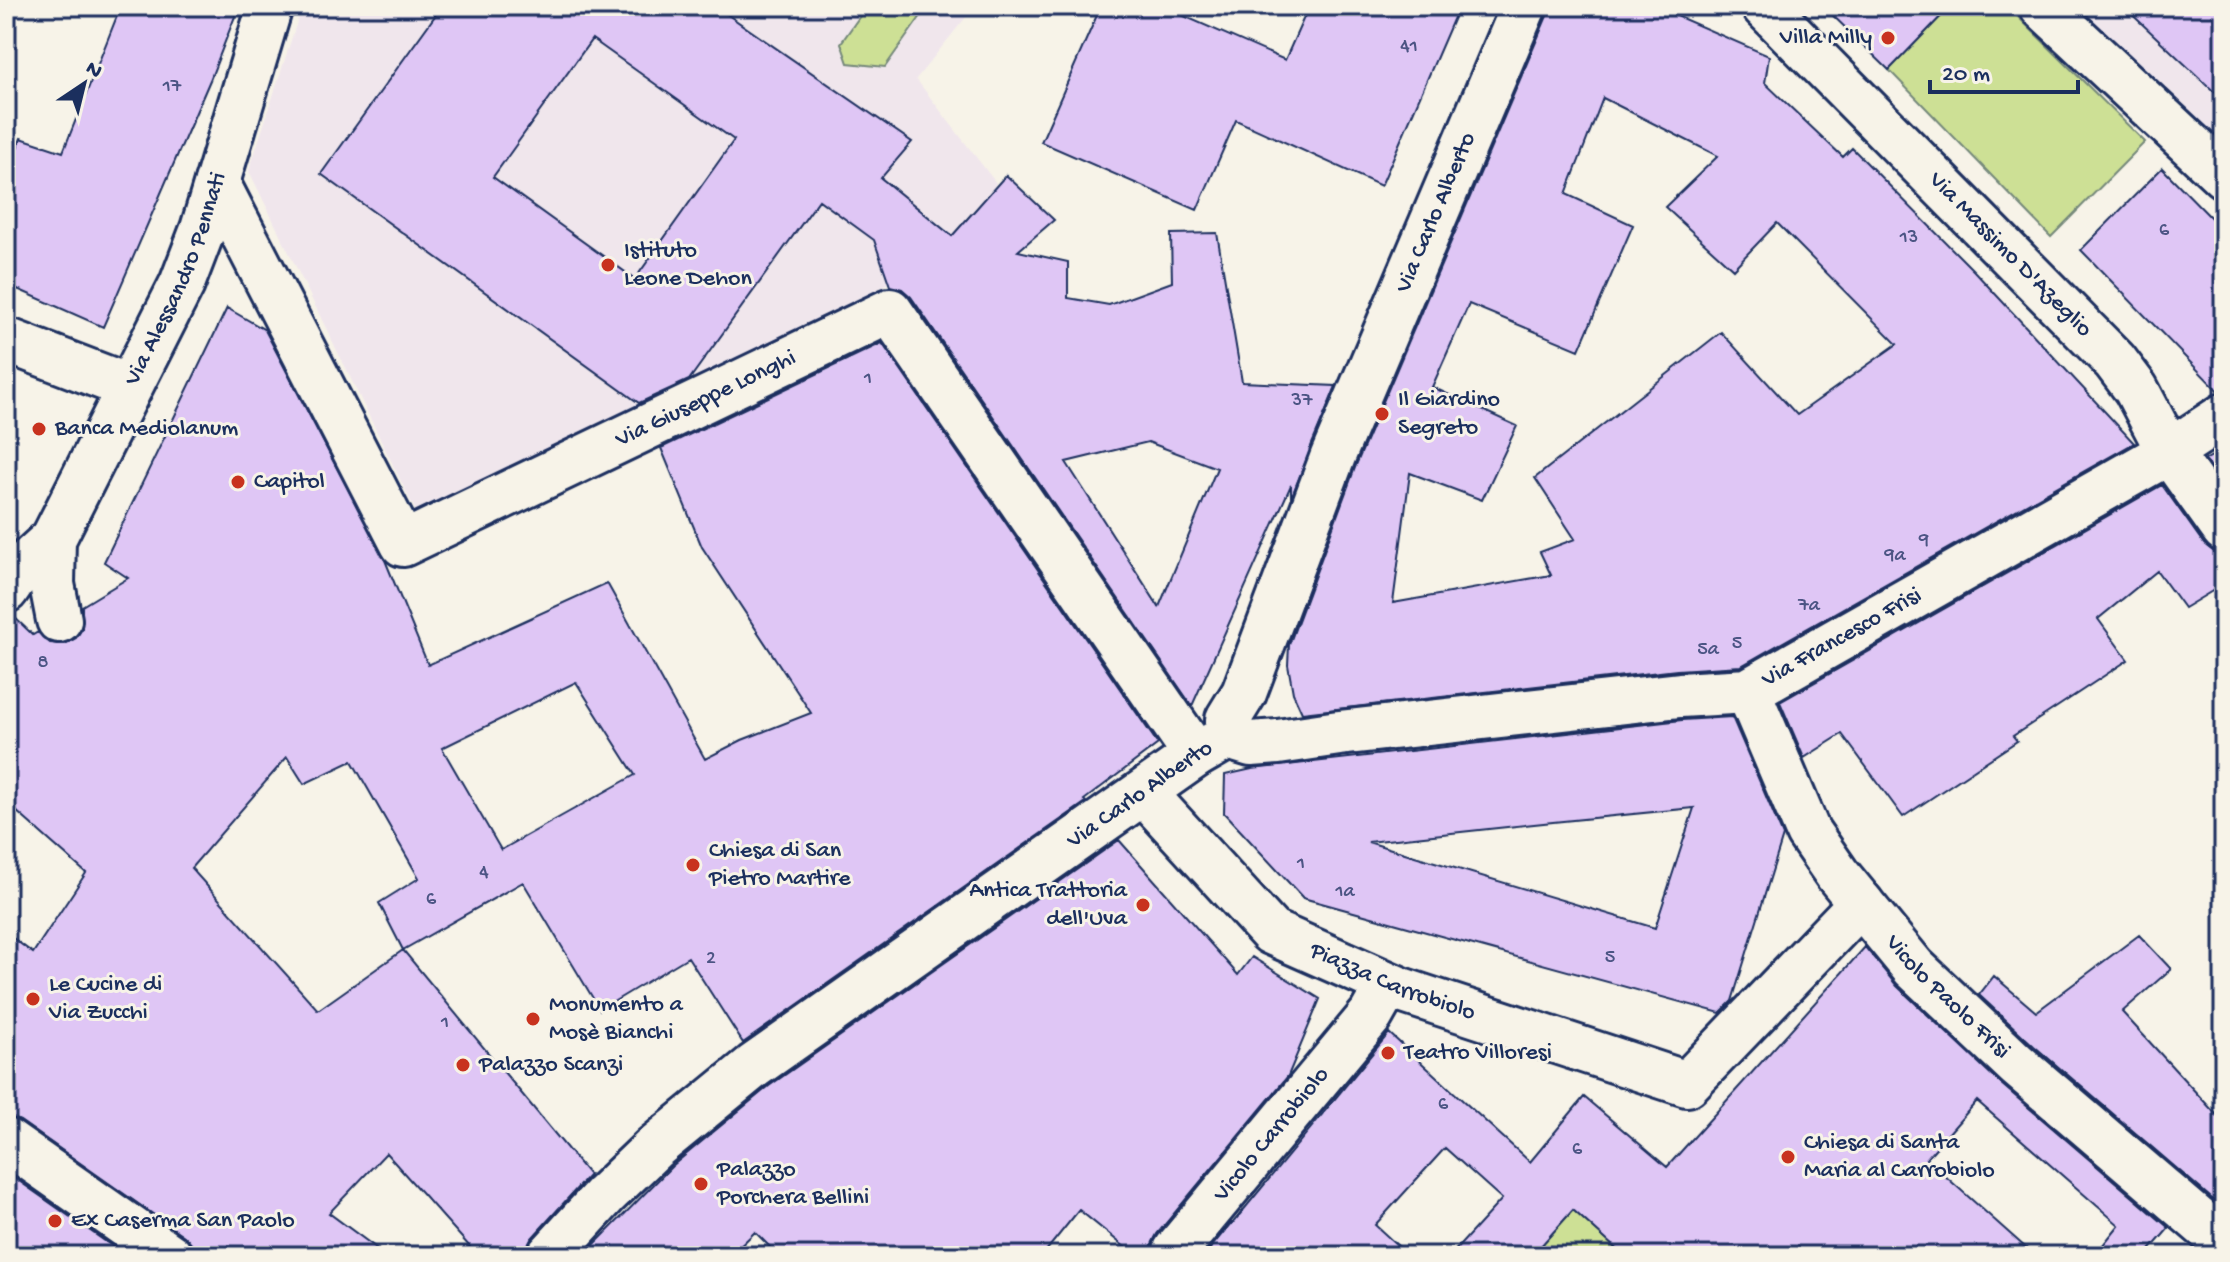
<svg xmlns="http://www.w3.org/2000/svg" width="2230" height="1262" font-family="'Gochi Hand',sans-serif">
  <rect width="100%" height="100%" fill="#f7f3e8"/>
  <filter id="ink" filterUnits="userSpaceOnUse"><feTurbulence type="fractalNoise" baseFrequency=".0125" numOctaves="2"/><feDisplacementMap in="SourceGraphic" scale="16" xChannelSelector="R" yChannelSelector="G"/><feConvolveMatrix kernelMatrix="1 2 1 2 8 2 1 2 1" color-interpolation-filters="sRGB"/></filter>
  <g filter="url(#ink)">
    <path fill="#f0e6ec" d="M302 6H975L916 79 996 183 964 242 876 290 417 514 249 171Z
      M2073 6H2224V148Z"/>
    <path fill="#cde095" stroke="#74887a" stroke-width="2" d="M867 6H928L885 67 848 63 841 43Z
      M1951 6H2007L2145 142 2051 237 1889 70Z
      M1573 1210 1624 1256H1532Z"/>
    <path fill="#dfc6f5" stroke="#1b2f5e" stroke-width="2" fill-rule="evenodd" d="M121 6H239L210 80 103 327 6 284V176L21 138 63 152Z
      M442 6H715L912 142 881 178 952 236 1006 175 1054 220 1018 251 1068 262V298L1109 305 1172 282 1171 234 1217 233 1242 382 1336 386 1291 498V485L1192 706 911 297 902 289 890 286 874 240 819 200 689 380 639 403 321 174ZM592 39 734 140 635 279 493 177ZM1148 442 1217 468 1159 607 1066 462Z
      M1101 6H1161L1285 60 1309 6H1459L1381 186 1236 120 1197 210 1041 142Z
      M1548 6H1654L1769 56 1765 83 1843 157 1852 148 1974 271 2134 443 1741 666 1677 670 1302 713 1293 693 1288 665 1289 645 1356 465 1547 16ZM1603 98 1718 156 1665 207 1733 269 1777 223 1897 344 1797 415 1721 332 1535 478 1575 539 1540 552 1551 575 1393 603 1410 473 1482 500 1517 426 1432 387 1469 304 1579 350 1633 225 1566 194Z
      M1823 6H1951L1889 70Z
      M2123 6H2224V101Z
      M2162 168 2224 231V391L2219 392 2081 250Z
      M227 308 265 330 385 560 428 665 607 583 705 759 742 740 811 713 702 547 661 448 882 343 1158 744 1084 800 1086 802 743 1043 688 957 600 1010 523 882 403 950 589 1175 531 1239 525 1256H478L386 1153 329 1213 387 1256H195L192 1245 184 1236 20 1121 6 1116V933L33 953 86 873 6 802V615L11 614 33 635 38 632 50 643 65 644 76 638 82 629V606L128 578 104 562ZM576 682 635 775 501 850 442 748ZM287 757 304 784 352 761 419 878 379 903 403 950 318 1010 191 868Z
      M2224 449V486L2205 460Z
      M2162 485 2204 544 2213 551 2224 554V584L2184 608 2157 571 2098 619 2128 660 2013 736 2017 741 1903 817 1842 734 1804 758 1780 702Z
      M1732 717 1783 836 1732 1001 1720 1013 1303 898 1224 813 1225 775 1252 769 1682 720ZM1694 808 1655 928 1368 842 1553 822Z
      M1119 840 1238 975 1252 957 1320 999 1288 1076 1157 1234 1151 1246V1256H1136L1079 1210 1042 1256H779L755 1232 730 1256H583L672 1166 769 1086Z
      M2139 935 2171 969 2122 1012 2224 1123V1209L2034 1046 1979 995 1994 976 2036 1012Z
      M1865 947 1897 986 2000 1083 2169 1228 2145 1256H2094L2119 1225 1977 1101 1926 1159 2035 1256H1624L1573 1210 1532 1256H1450L1502 1199 1445 1148 1375 1225 1409 1256H1204L1231 1223 1232 1224 1389 1033 1530 1162 1584 1097 1667 1167Z
      M6 1172 126 1256H6Z"/>
    <g fill="none" stroke-linecap="round" stroke-linejoin="round">
      <g stroke="#1b2f5e" stroke-width="50">
        <g id="street">
          <path d="M2042 6 2224 176"/>
          <path id="s1" d="M217 183 403 544 890 311 1196 755"/>
          <path d="M6 340 129 387"/>
          <path d="M6 590 21 568 53 539"/>
          <path id="s2" d="M59 620 52 584 53 539 182 284 203 229 270 6"/>
          <path id="s3" d="M1748 691 1808 832 1837 874 1914 968 2017 1065 2224 1242"/>
          <path id="s4" d="M1228 737 1251 744 1278 742 1339 733 1680 695 1748 691 2169 452 2224 416"/>
          <path id="s5" d="M1228 737V719L1244 693 1333 456 1524 6"/>
          <path id="s6" d="M1144 793 1271 932 1404 991 1687 1084 1861 903"/>
          <path d="M6 1141 170 1256"/>
          <path id="s7" d="M549 1256 605 1195 655 1147 754 1066 1196 755 1222 740"/>
          <path id="s8" d="M1175 1256 1176 1250 1371 1015 1388 985"/>
        </g>
      </g>
      <g stroke="#1b2f5e" stroke-width="50">
        <g id="secondary">
          <path id="s9" d="M1764 6 2115 361 2136 389 2169 452 2224 529"/>
        </g>
      </g>
      <use href="#street" stroke="#f7f3e8" stroke-width="44"/>
      <use href="#secondary" stroke="#f7f3e8" stroke-width="44"/>
    </g>
  </g>
  <g fill="#c8321e" stroke="#f7f3e8" stroke-width="3">
    <circle cx="1888" cy="38" r="8"/>
    <circle cx="608" cy="265" r="8"/>
    <circle cx="1382" cy="414" r="8"/>
    <circle cx="39" cy="429" r="8"/>
    <circle cx="238" cy="482" r="8"/>
    <circle cx="693" cy="865" r="8"/>
    <circle cx="1143" cy="905" r="8"/>
    <circle cx="33" cy="999" r="8"/>
    <circle cx="533" cy="1019" r="8"/>
    <circle cx="1388" cy="1053" r="8"/>
    <circle cx="463" cy="1065" r="8"/>
    <circle cx="1788" cy="1157" r="8"/>
    <circle cx="701" cy="1184" r="8"/>
    <circle cx="55" cy="1221" r="8"/>
  </g>
  <g text-anchor="middle" dominant-baseline="central" stroke-width="6" stroke-linejoin="round" paint-order="stroke">
    <g font-size="20" fill="#4c5584">
      <text x="1409" y="47">41</text>
      <text x="172" y="87">17</text>
      <text x="2164" y="231">6</text>
      <text x="1909" y="238">13</text>
      <text x="868" y="379">1</text>
      <text x="1302" y="401">37</text>
      <text x="1924" y="541">9</text>
      <text x="1895" y="556">9a</text>
      <text x="1809" y="606">7a</text>
      <text x="1737" y="644">5</text>
      <text x="1708" y="650">5a</text>
      <text x="43" y="663">8</text>
      <text x="1301" y="864">1</text>
      <text x="484" y="873">4</text>
      <text x="1345" y="892">1a</text>
      <text x="431" y="900">6</text>
      <text x="1610" y="958">5</text>
      <text x="711" y="959">2</text>
      <text x="445" y="1023">1</text>
      <text x="1443" y="1105">6</text>
      <text x="1577" y="1150">6</text>
    </g>
    <g font-size="24" fill="#1b2f5e" stroke="#f7f3e8" text-anchor="start">
      <text x="1872" y="38" text-anchor="end">Villa Milly</text>
      <text x="624" y="251">Istituto<tspan x="624" dy="28">Leone Dehon</tspan></text>
      <text x="1398" y="400">Il Giardino<tspan x="1398" dy="28">Segreto</tspan></text>
      <text x="55" y="429">Banca Mediolanum</text>
      <text x="254" y="482">Capitol</text>
      <text x="709" y="851">Chiesa di San<tspan x="709" dy="28">Pietro Martire</tspan></text>
      <text x="1127" y="891" text-anchor="end">Antica Trattoria<tspan x="1127" dy="28">dell'Uva</tspan></text>
      <text x="49" y="985">Le Cucine di<tspan x="49" dy="28">Via Zucchi</tspan></text>
      <text x="549" y="1005">Monumento a<tspan x="549" dy="28">Mosè Bianchi</tspan></text>
      <text x="1404" y="1053">Teatro Villoresi</text>
      <text x="479" y="1065">Palazzo Scanzi</text>
      <text x="1804" y="1143">Chiesa di Santa<tspan x="1804" dy="28">Maria al Carrobiolo</tspan></text>
      <text x="717" y="1170">Palazzo<tspan x="717" dy="28">Porchera Bellini</tspan></text>
      <text x="71" y="1221">Ex Caserma San Paolo</text>
    </g>
    <g font-size="24" fill="#1b2f5e" stroke="#f7f3e8">
      <text stroke="none"><textPath href="#s5" startOffset="566">Via Carlo Alberto</textPath></text>
      <text stroke="none"><textPath href="#s9" startOffset="350">Via Massimo D'Azeglio</textPath></text>
      <text stroke="none"><textPath href="#s2" startOffset="370">Via Alessandro Pennati</textPath></text>
      <text stroke="none"><textPath href="#s1" startOffset="742">Via Giuseppe Longhi</textPath></text>
      <text stroke="none"><textPath href="#s4" startOffset="632">Via Francesco Frisi</textPath></text>
      <text stroke="none"><textPath href="#s7" startOffset="752">Via Carlo Alberto</textPath></text>
      <text stroke="none"><textPath href="#s6" startOffset="320">Piazza Carrobiolo</textPath></text>
      <text stroke="none"><textPath href="#s3" startOffset="370">Vicolo Paolo Frisi</textPath></text>
      <text stroke="none"><textPath href="#s8" startOffset="156">Vicolo Carrobiolo</textPath></text>
    </g>
  </g>
  <rect width="2230" height="1262" fill="none" stroke="#f7f3e8" stroke-width="32"/>
  <rect x="16" y="16" width="2198" height="1230" fill="none" stroke="#1b2f5e" stroke-width="3" filter="url(#ink)"/>
  <g transform="translate(84 84) rotate(35)" stroke="#f7f3e8" stroke-width="6" paint-order="stroke">
  <path d="M0-6L14 30L0 20L-14 30Z" fill="#1b2f5e"/>
  <text y="-12" font-size="22" font-weight="bold" text-anchor="middle" fill="#1b2f5e">N</text>
  </g>
  <path d="M1930 80v12h148v-12" fill="none" stroke="#1b2f5e" stroke-width="4"/>
  <text x="1942" y="80" font-size="24" fill="#1b2f5e" stroke="#f7f3e8" stroke-width="6" paint-order="stroke">20 m</text>
</svg>
